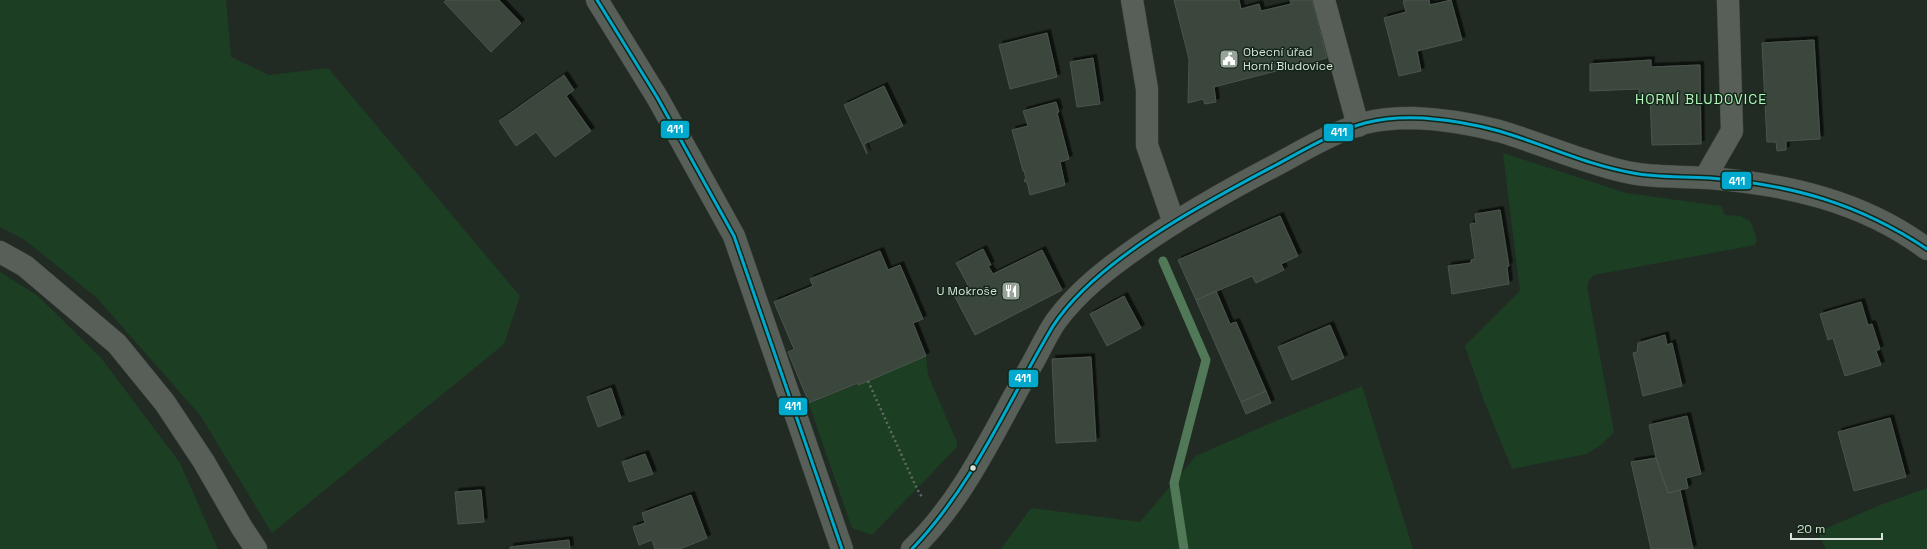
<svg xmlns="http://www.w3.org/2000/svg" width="1927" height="549" font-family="'Space Grotesk',sans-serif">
  <defs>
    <filter id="shadow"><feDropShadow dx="3.5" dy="-3.5" stdDeviation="0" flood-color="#0009"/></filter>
  </defs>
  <rect width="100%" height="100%" fill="#212b23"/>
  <path fill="#1c3f24" d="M0 0H226L231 57 269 75 328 68 520 296 504 344 272 533 200 415 97 298 25 240 0 227Z
    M1503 153 1626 193 1721 206 1725 215 1740 216 1750 221 1757 240 1755 245 1594 275 1589 280 1587 287 1614 432 1601 445 1586 454 1512 469 1483 398 1465 346 1520 291Z
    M0 272 38 296 101 358 180 463 218 549H0Z
    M926 356 928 375 957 442V447L872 535 852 528 809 404Z
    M1362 386 1413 549H1001L1031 508 1140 522 1196 456 1264 426Z
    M1927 488V549H1826L1818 532 1880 505Z"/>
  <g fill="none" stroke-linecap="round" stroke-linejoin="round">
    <path stroke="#517958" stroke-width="9" d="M1163 261 1206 360 1174 483 1184 549"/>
  </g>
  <path fill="#3a463d" stroke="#4c544d" filter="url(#shadow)" d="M446 0H499L521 23 491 52 444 2Z
    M1174 0H1239L1241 9 1259 4 1261 11 1291 4 1290 0H1312L1327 58 1214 87 1216 102 1205 104 1203 99 1188 103 1189 59Z
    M1407 0H1429L1430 5 1451 0 1462 40 1417 51 1421 71 1399 76 1384 18 1406 12 1403 1Z
    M1047 33 1057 77 1010 89 999 45Z
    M1814 40 1820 139 1786 141V150L1777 151 1776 142H1767L1762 43Z
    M1093 58 1100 104 1077 107 1070 62Z
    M1651 60V67L1700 65 1701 144 1652 145 1650 96H1639V89L1590 91V64Z
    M564 75 574 90 566 96 591 131 555 157 536 132 516 146 499 121Z
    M884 86 903 126 864 144 867 154 844 105Z
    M1056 102 1059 112 1057 113 1069 159 1060 162 1065 185 1030 195 1027 182H1025L1024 180 1026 179 1024 171H1023L1012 130 1028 126 1023 111Z
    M1500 210 1509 266 1507 267 1509 284 1452 294 1448 266 1471 263V260L1475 259 1470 224 1476 223 1475 214Z
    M1280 216 1298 256 1281 264 1284 270 1256 283 1252 276 1196 300 1178 260Z
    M983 249 991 265 988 266 993 274 1042 250 1062 290 975 335 954 295 969 287 956 263Z
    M880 251 888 270 900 265 923 319 913 323 926 356 868 381 858 385V383L809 403 788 352 794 349 774 302 813 286 810 279Z
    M1216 291 1230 324 1236 322 1266 391 1241 402 1196 300Z
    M1124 296 1141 328 1107 346 1090 314Z
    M1861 302 1868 325 1872 324 1880 349 1876 351 1881 365 1845 376 1833 338 1828 340 1820 314Z
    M1330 325 1344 358 1292 380 1278 347Z
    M1665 335 1667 345 1672 343 1682 386 1643 396 1633 353 1637 352 1638 343Z
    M1091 357 1096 441 1056 443 1052 359Z
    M611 388 621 418 598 427 587 397Z
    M1266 391 1271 403 1246 414 1241 402Z
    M1687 416 1701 474 1686 478 1688 488 1668 493 1656 458 1649 425Z
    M1890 418 1906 477 1854 491 1838 432Z
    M645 454 653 474 629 482 622 462Z
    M1656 458 1668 493 1680 490 1693 549H1651L1631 462Z
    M481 490 484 522 458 524 455 492Z
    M691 495 707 538 680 549H655L652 540 639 545 633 527 645 523 642 513Z
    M569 540 570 549H510V547Z"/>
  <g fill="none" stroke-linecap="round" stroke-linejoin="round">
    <g stroke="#3f4741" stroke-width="23">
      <path id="minor" d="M597 0 657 97 734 236 842 549
        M1132 0 1147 89V145L1174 223
        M1324 0 1358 126"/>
    </g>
    <g stroke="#3f4741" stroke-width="23">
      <path id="tertiary" d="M1705 178 1732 131 1728 0
        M0 252 25 266 117 344 165 403 204 462 242 528 256 549
        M912 549C966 497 995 428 1032 364 1040 350 1047 334 1056 321 1078 291 1108 268 1138 247 1182 216 1228 190 1276 165 1304 150 1333 132 1365 123 1380 119 1397 118 1414 118 1441 119 1472 124 1499 131 1540 143 1580 161 1622 171 1650 178 1679 176 1708 178 1786 184 1863 201 1927 249"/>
    </g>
    <path stroke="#626964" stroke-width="2.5" stroke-dasharray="2 3" stroke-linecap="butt" d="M868 381 917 489 922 497"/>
    <use href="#minor" stroke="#585f59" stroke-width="22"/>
    <use href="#tertiary" stroke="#585f59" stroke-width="22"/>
    <g stroke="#132617" stroke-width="6">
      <path id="bus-1" d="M597 0 657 97 734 236 842 549
        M912 549C975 483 1007 403 1053 326 1096 260 1204 203 1274 166 1304 150 1333 132 1365 123 1384 118 1404 117 1423 118 1448 120 1474 124 1499 131 1544 144 1586 165 1633 173 1658 178 1684 176 1710 178 1792 185 1858 203 1927 249"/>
    </g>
    <use href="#bus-1" stroke="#00a9ce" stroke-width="3"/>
  </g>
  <defs>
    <g id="civic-square" transform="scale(1)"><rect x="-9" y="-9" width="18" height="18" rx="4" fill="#97a299" stroke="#132617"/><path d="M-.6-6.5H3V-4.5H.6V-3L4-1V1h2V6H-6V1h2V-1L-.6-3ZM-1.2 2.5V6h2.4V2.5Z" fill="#fff"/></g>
    <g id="restaurant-square" transform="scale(1)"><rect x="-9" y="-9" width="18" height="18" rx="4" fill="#97a299" stroke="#132617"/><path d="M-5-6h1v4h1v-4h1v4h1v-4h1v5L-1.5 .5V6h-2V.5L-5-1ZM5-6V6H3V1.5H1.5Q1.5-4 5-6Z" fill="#fff"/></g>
  </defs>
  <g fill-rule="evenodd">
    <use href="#civic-square" x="1229" y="59"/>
    <use href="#restaurant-square" x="1011" y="291"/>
  </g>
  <circle fill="#d7e2d8" stroke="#132617" stroke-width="1.5" cx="973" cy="468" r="3.5"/>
  <g text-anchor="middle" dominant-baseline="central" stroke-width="3" stroke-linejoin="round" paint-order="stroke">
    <g font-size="12" fill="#d7e2d8" stroke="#132617" text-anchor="start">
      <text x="1243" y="52">Obecní úřad<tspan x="1243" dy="14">Horní Bludovice</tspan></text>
      <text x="997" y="291" text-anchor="end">U Mokroše</text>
    </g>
    <g font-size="14" letter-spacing="1" fill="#b3f5be" stroke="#132617">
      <text x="1701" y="99">HORNÍ BLUDOVICE</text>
    </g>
  </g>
  <g stroke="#132617" stroke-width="1.5">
    <rect x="660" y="120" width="30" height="19" rx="4" fill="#00a9ce"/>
    <rect x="1323" y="123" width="31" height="19" rx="4" fill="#00a9ce"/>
    <rect x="1721" y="171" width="31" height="19" rx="4" fill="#00a9ce"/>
    <rect x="1008" y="369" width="31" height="19" rx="4" fill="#00a9ce"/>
    <rect x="778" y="397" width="30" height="19" rx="4" fill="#00a9ce"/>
  </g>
  <g font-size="11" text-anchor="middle" font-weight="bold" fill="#fff">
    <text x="675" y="133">411</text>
    <text x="1339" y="136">411</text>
    <text x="1737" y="185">411</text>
    <text x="1023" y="382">411</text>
    <text x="793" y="410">411</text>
  </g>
  <path d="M1791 533v6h91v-6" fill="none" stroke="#d7e2d8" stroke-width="2"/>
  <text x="1797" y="533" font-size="12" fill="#d7e2d8" stroke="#132617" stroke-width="3" paint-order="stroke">20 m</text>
</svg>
